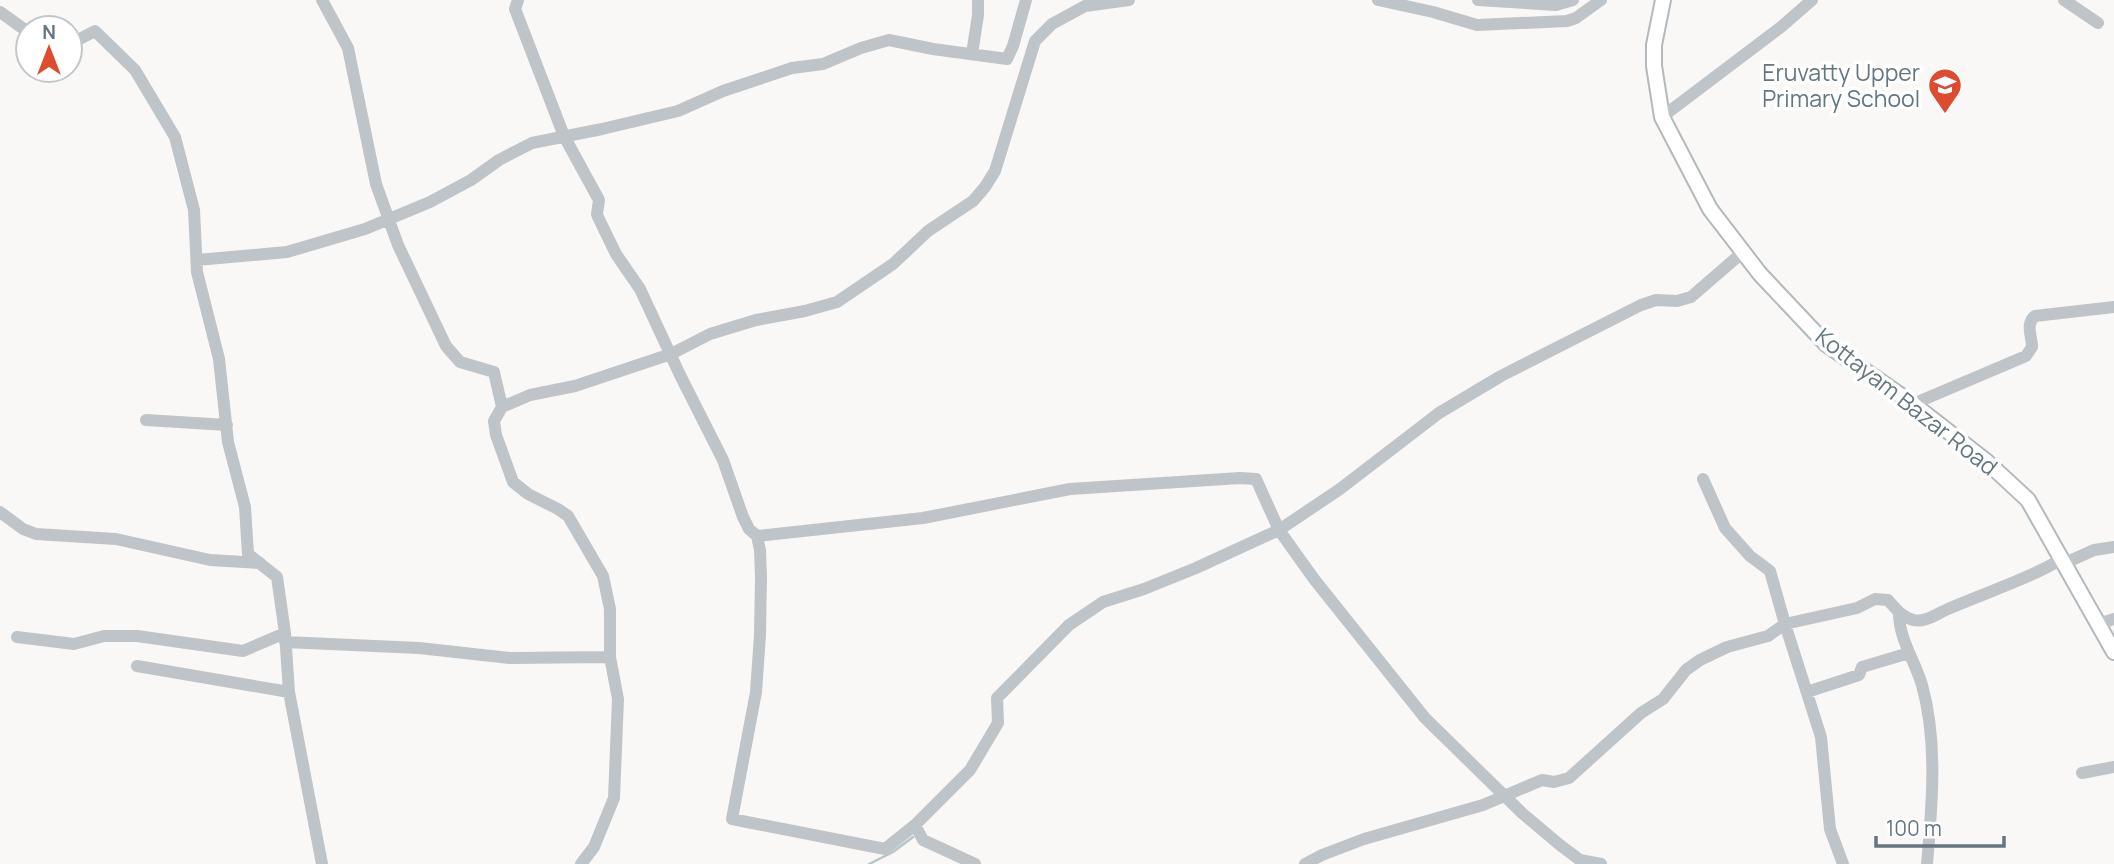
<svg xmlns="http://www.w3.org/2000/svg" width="2114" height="864" font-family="Manrope,sans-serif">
  <rect width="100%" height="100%" fill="#f9f8f6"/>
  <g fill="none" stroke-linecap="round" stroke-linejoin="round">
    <path stroke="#b7c5c8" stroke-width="2.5" d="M869 864 893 852 913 837"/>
    <g stroke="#b3b9bc" stroke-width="18">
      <path id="major" d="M1663 0 1654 45V66L1662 117 1710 209 1760 274 1826 344 1913 404 1986 461 2028 500 2114 652"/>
    </g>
    <path stroke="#bfc4c8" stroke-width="12" d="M322 0 348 48 376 184 398 245 446 346 460 362 494 372 502 407
      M518 0 515 9 564 136 599 200 597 214 598 217 616 254 640 289 680 375 723 460 743 517 749 529 757 536 923 518 1070 489 1240 478 1256 479 1279 530 1314 579 1425 718 1522 813 1560 845 1580 860 1601 864
      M1378 0 1433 12 1477 25 1567 21 1576 18 1601 0
      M1478 0 1556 5 1573 0
      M2064 0 2098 23
      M0 12 28 32
      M70 44 95 31 135 70 175 137 194 210 197 272 219 359 228 442 245 507 248 554 277 577 285 633 289 692 322 864
      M972 54 978 15V0
      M1662 117 1781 27 1812 0
      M197 260 287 252 365 229 430 202 471 180 499 160 532 143 602 129 678 111 723 91 792 68 823 64 861 48 889 40 933 49 1007 59 1013 46 1026 0
      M1913 404 2026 356 2032 347C2032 336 2025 324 2035 316L2114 307
      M146 420 227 425
      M1703 479 1725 528 1750 556 1770 571 1785 624 1821 737 1830 829 1843 864
      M0 512 23 529 36 534 116 539 210 560 260 563
      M757 536 760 550 761 577 760 635 756 692 732 819 885 849 915 825 923 840 975 864
      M2065 563 2094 550 2114 547
      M1899 613C1899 639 1915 661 1922 685 1938 742 1932 806 1927 864
      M2098 624 2114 619
      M17 637 74 644 104 636H137L243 651 285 633
      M285 642 419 648 510 658 610 657
      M137 666 289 692
      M1807 692 1859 675 1862 667 1909 653
      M2082 773 2114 767
      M915 825 970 770 998 723 997 698 1069 625 1103 602 1144 589 1196 568 1279 530 1340 489 1439 413 1501 376 1641 305 1656 300 1677 301 1691 297 1743 252
      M581 864 594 847 614 798 618 699 610 657V609L603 576 568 516 558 509 528 494 513 482 496 435 494 421 502 407 530 395 575 386 671 354 710 334 756 320 805 311 837 302 893 264 928 231 973 201 985 187 995 171 1035 41 1052 24 1085 6 1129 0
      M1305 864 1322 855 1364 839 1483 805 1542 780 1554 782 1569 778 1641 713 1663 699 1686 670 1700 660 1727 647 1768 636 1785 624 1857 608 1875 599 1888 600C1895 608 1902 617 1913 620 1925 623 1938 613 1948 609 1987 592 2026 580 2062 559"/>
    <use href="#major" stroke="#fff" stroke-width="14"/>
  </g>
  <defs>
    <g id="school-pin" transform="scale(1.75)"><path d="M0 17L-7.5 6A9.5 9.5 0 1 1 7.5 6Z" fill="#df4b2f" stroke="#fff"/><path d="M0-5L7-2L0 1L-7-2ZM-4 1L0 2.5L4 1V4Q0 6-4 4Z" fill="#fff"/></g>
  </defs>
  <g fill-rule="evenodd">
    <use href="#school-pin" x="1945" y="85"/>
  </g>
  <g text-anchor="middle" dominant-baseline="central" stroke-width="7" stroke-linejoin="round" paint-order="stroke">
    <g font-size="23" fill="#647680" stroke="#fff" text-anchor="end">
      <text x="1920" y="72">Eruvatty Upper<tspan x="1920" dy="26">Primary School</tspan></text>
    </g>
    <g font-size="23" fill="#647680" stroke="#fff">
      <text transform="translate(1907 401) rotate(38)">Kottayam Bazar Road</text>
    </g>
  </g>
  <g transform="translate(49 49)"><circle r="33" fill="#ffffff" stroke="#c1c8cc" stroke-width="2"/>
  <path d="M0-5L12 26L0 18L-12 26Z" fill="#df4b2f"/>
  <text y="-10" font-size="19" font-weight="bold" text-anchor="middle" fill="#647680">N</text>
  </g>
  <path d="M1876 836v10h128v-10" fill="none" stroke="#647680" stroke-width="3.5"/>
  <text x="1886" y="836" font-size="21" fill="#647680" stroke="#ffffff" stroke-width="5" paint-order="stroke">100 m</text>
</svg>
